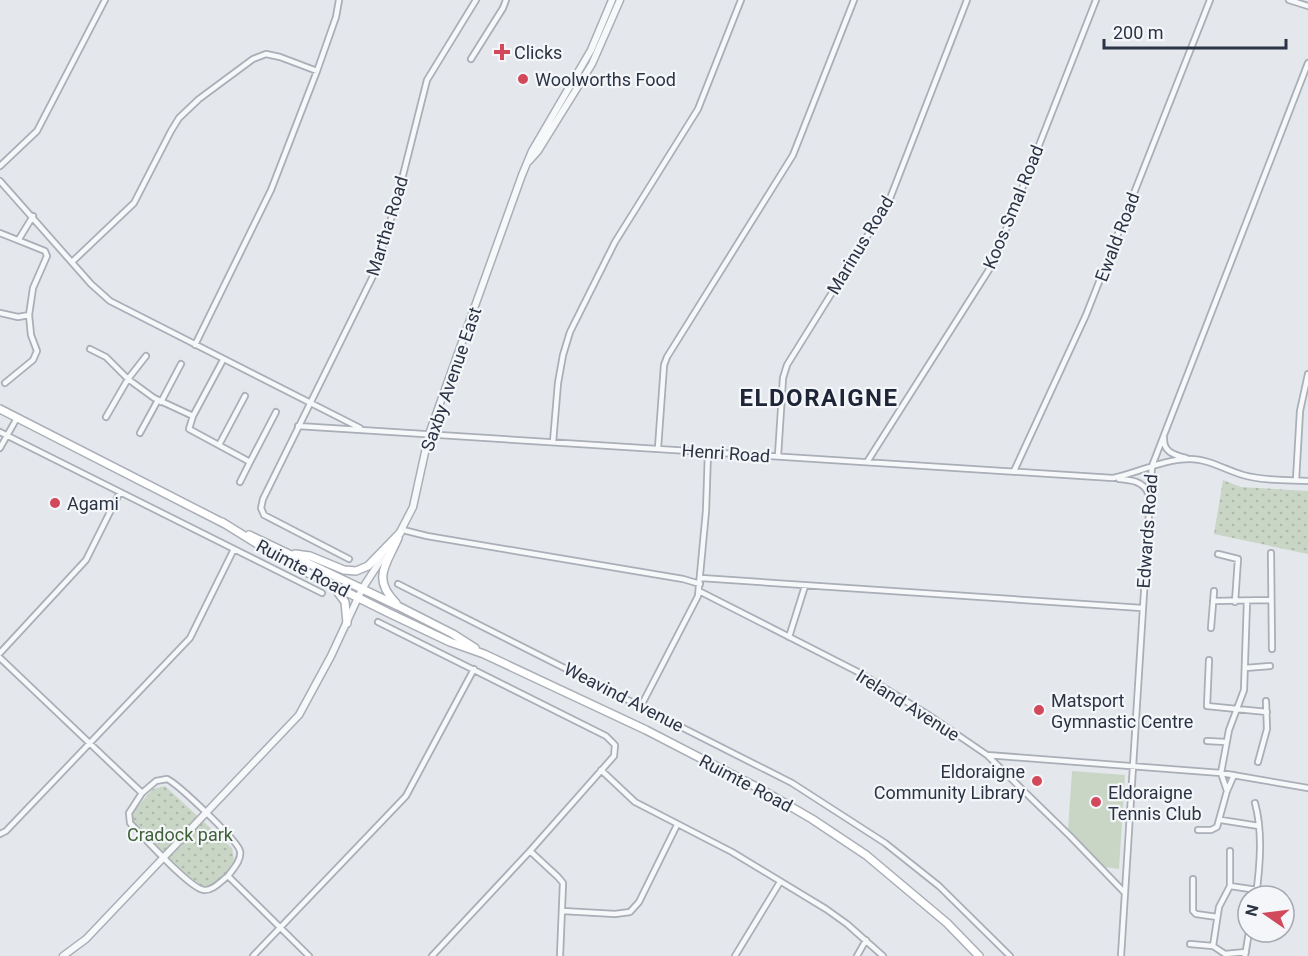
<svg xmlns="http://www.w3.org/2000/svg" width="1308" height="956" font-family="Roboto,sans-serif">
  <defs>
    <pattern id="green-dots" width="8" height="8" patternUnits="userSpaceOnUse" patternTransform="scale(1.5)"><rect width="8" height="8" fill="#c9d6c5"/><path d="M2 2h.1M6 6h.1" fill="none" stroke="#adb8ab" stroke-width="1.8" stroke-linecap="round"/></pattern>
  </defs>
  <rect width="100%" height="100%" fill="#e4e7ec"/>
  <path fill="url(#green-dots)" d="M1223 480 1241 487 1308 491V554L1214 534Z
    M165 786 232 848 234 860C225 875 215 891 195 886L133 825 132 813 153 789Z"/>
  <path fill="#c9d6c5" d="M1072 771 1125 775 1119 869 1104 867 1068 830Z"/>
  <g fill="none" stroke-linecap="round" stroke-linejoin="round">
    <g stroke="#a9aeb7" stroke-width="8">
      <path id="minor" d="M1289 0 1308 6
        M471 59 503 8 506 0
        M0 166 37 131 105 0
        M0 181 91 284 110 301 360 428
        M0 233 45 251 47 256 33 288 29 315 31 335 37 351 33 360 5 383
        M19 239 33 216
        M72 262 134 203 171 131 179 118 199 99 253 59 266 54 280 57 317 71
        M0 313 18 317 29 315
        M195 345 271 190 317 71 336 17 339 0
        M90 349 106 357 128 379 154 398 193 416
        M223 360 193 416 189 429 250 462 276 412
        M161 402 181 364
        M106 417 128 379 146 356
        M298 426 1113 478C1138 473 1163 459 1190 459 1208 459 1226 470 1243 475 1264 481 1287 480 1308 481
        M0 432 322 593
        M140 433 158 400
        M1164 438C1163 452 1174 455 1186 458
        M553 442 558 383 563 355 570 332 615 242 698 109 741 0
        M219 445 245 396
        M0 448 17 418
        M658 448 664 365 667 357 793 155 854 0
        M778 456 783 378 787 365 889 201 967 0
        M867 462 992 265 1096 0
        M1014 471 1086 315 1210 0
        M1119 479C1131 480 1143 481 1148 493
        M1296 480 1300 411 1308 374
        M240 482 250 462
        M403 530 427 536 683 579 700 584
        M1271 553 1272 649
        M1218 554 1238 559 1235 602
        M349 559 264 515 261 508 263 499 374 274 396 203 427 80 476 0
        M701 578 1142 608
        M398 584 792 783 885 843 939 886 1010 956
        M699 591 858 672 930 716 987 755 1221 773 1308 788
        M1213 601 1271 600
        M378 622 606 736 615 745 614 756 530 851 432 956
        M1211 628 1214 591
        M789 637 805 586
        M0 653 86 560 120 492
        M0 658 142 793 129 813 130 823C142 835 190 889 204 890 213 891 221 881 228 876L309 956
        M1209 660 1207 706 1267 712
        M1245 668 1270 666
        M641 706 698 596 706 511 708 452
        M1207 741 1226 742
        M987 755 1070 836 1125 893
        M1258 762 1267 729 1266 701
        M601 770 635 802 732 852 826 909 847 924 883 956
        M1227 791 1221 773 1229 730 1244 690 1247 601
        M142 793 156 781 167 779C178 784 238 841 240 851 242 860 233 869 228 876
        M1255 803C1263 832 1260 866 1256 896
        M1221 820 1259 826
        M1198 830H1211L1217 827 1227 791 1234 775
        M0 834 6 831 190 638 234 549
        M530 851 558 877 563 883 560 956
        M1193 879V911L1196 914 1217 917
        M1230 886 1257 890
        M563 911 615 914 630 912 639 902 677 825
        M1190 944 1213 946 1225 954 1246 952
        M1213 946 1219 907 1230 886V851
        M253 956 406 796 474 669
        M735 956 780 882
        M857 956 866 940
        M1121 956 1152 466 1308 63
        M1245 956 1249 932"/>
    </g>
    <g stroke="#a9aeb7" stroke-width="9">
      <path id="tertiary" d="M529 161 538 151 592 64 620 0
        M398 536 413 507 429 434 522 175 532 151 591 50 612 0
        M63 956 86 939 299 715 331 656 362 589 390 546"/>
    </g>
    <g stroke="#a9aeb7" stroke-width="10">
      <path id="secondary" d="M0 409 225 524
        M222 522 288 563 389 613 450 642 484 654 646 730 764 791 812 819 866 855 947 923 979 956
        M249 535 398 606 453 634 475 648
        M295 554 310 556 344 570 356 571 368 566 400 533
        M334 587 345 602 347 623
        M396 603C371 578 387 564 398 538"/>
    </g>
    <use href="#minor" stroke="#f7f8fa" stroke-width="4.5"/>
    <use href="#tertiary" stroke="#f7f8fa" stroke-width="6"/>
    <use href="#secondary" stroke="#fff" stroke-width="7"/>
  </g>
  <g fill="#d1495b" stroke="#f4f6f9" stroke-width="2">
    <path d="M499 43h6v6h6v6h-6v6h-6v-6h-6v-6h6z"/>
    <circle cx="523" cy="79" r="6"/>
    <circle cx="55" cy="503" r="6"/>
    <circle cx="1039" cy="710" r="6"/>
    <circle cx="1037" cy="781" r="6"/>
    <circle cx="1096" cy="802" r="6"/>
  </g>
  <g text-anchor="middle" dominant-baseline="central" stroke-width="4.5" stroke-linejoin="round" paint-order="stroke">
    <g font-size="18" fill="#2b3445" stroke="#f4f6f9" text-anchor="start">
      <text x="514" y="52">Clicks</text>
      <text x="535" y="79">Woolworths Food</text>
      <text x="67" y="503">Agami</text>
      <text x="1051" y="700">Matsport<tspan x="1051" dy="21">Gymnastic Centre</tspan></text>
      <text x="1025" y="771" text-anchor="end">Eldoraigne<tspan x="1025" dy="21">Community Library</tspan></text>
      <text x="1108" y="792">Eldoraigne<tspan x="1108" dy="21">Tennis Club</tspan></text>
    </g>
    <g font-size="18" fill="#2b3445" stroke="#f4f6f9">
      <text transform="translate(1013 207) rotate(-68)">Koos Smal Road</text>
      <text transform="translate(387 226) rotate(-73)">Martha Road</text>
      <text transform="translate(1117 237) rotate(-69)">Ewald Road</text>
      <text transform="translate(860 245) rotate(-59)">Marinus Road</text>
      <text transform="translate(451 379) rotate(-71)">Saxby Avenue East</text>
      <text transform="translate(726 453) rotate(4)">Henri Road</text>
      <text transform="translate(1147 531) rotate(-86)">Edwards Road</text>
      <text transform="translate(303 568) rotate(28)">Ruimte Road</text>
      <text transform="translate(624 697) rotate(27)">Weavind Avenue</text>
      <text transform="translate(908 705) rotate(32)">Ireland Avenue</text>
      <text transform="translate(746 783) rotate(28)">Ruimte Road</text>
    </g>
    <g font-size="18" fill="#3f6138" stroke="#f4f6f9">
      <text x="180" y="834">Cradock park</text>
    </g>
    <g font-size="24" font-weight="bold" letter-spacing="1.5" fill="#1d2536" stroke="#f4f6f9">
      <text x="819" y="398">ELDORAIGNE</text>
    </g>
  </g>
  <g transform="translate(1266 914) rotate(284)"><circle r="28" fill="#f4f6f9" stroke="#a4a8b1" stroke-width="1.5"/>
  <path d="M0-4.5L10 22L0 15L-10 22Z" fill="#d1495b"/>
  <text y="-9" font-size="16" font-weight="bold" text-anchor="middle" fill="#2b3445">N</text>
  </g>
  <path d="M1104 39v9h182v-9" fill="none" stroke="#2b3445" stroke-width="3"/>
  <text x="1113" y="39" font-size="18" fill="#2b3445" stroke="#f4f6f9" stroke-width="4.5" paint-order="stroke">200 m</text>
</svg>
